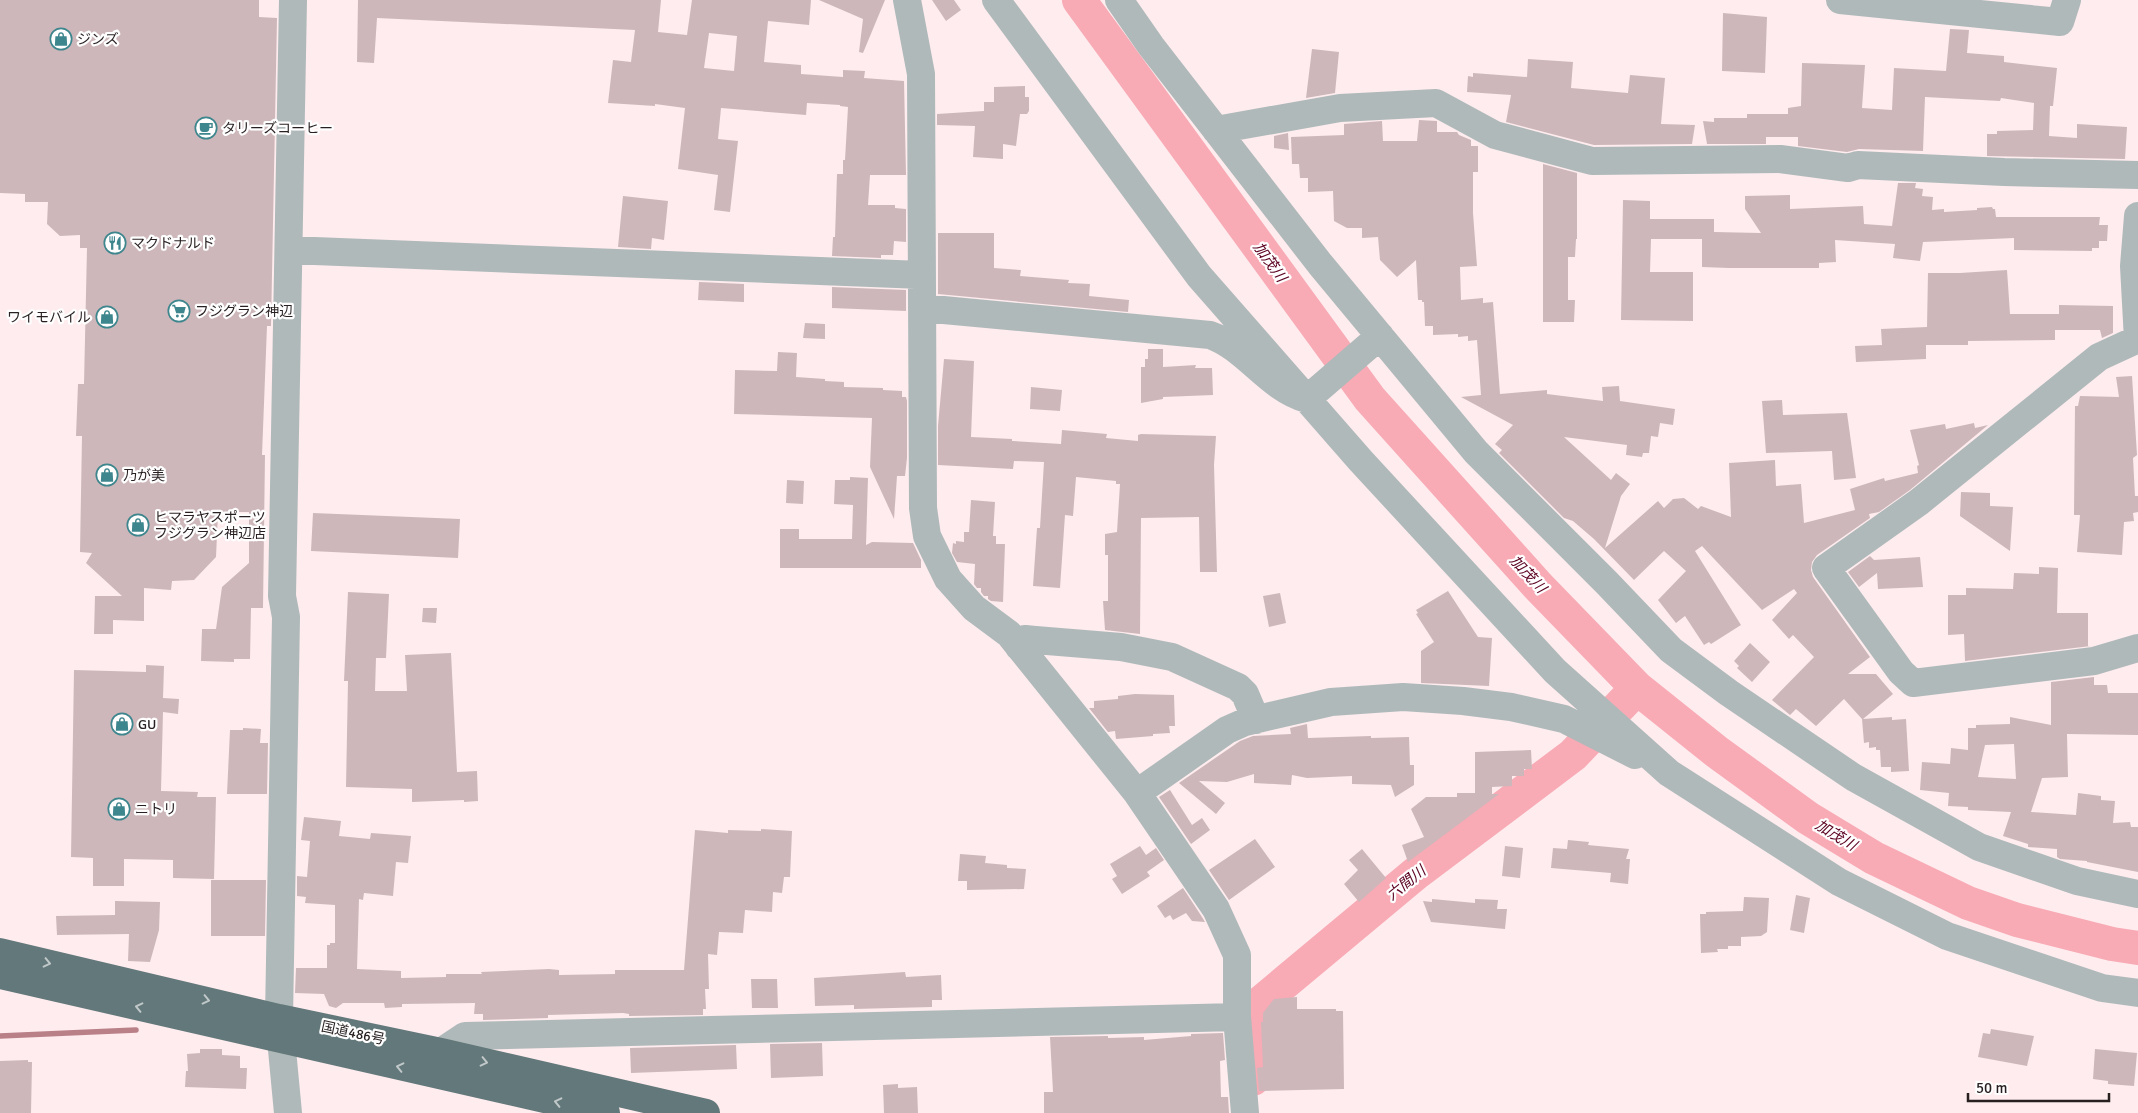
<svg xmlns="http://www.w3.org/2000/svg" width="2138" height="1113" font-family="Signika,'Noto Sans JP',sans-serif">
  <rect width="100%" height="100%" fill="#feecee"/>
  <g fill="none" stroke-linecap="round" stroke-linejoin="round">
    <path stroke="#b98088" stroke-width="5.5" d="M0 1036 136 1030"/>
    <path stroke="#f8aab5" stroke-width="34" d="M1079 0 1370 399 1538 586 1637 688 1717 752 1808 818 1874 858 1968 903 2017 920 2112 944 2138 948
      M1253 1079 1252 1010 1415 874 1573 755 1637 688"/>
  </g>
  <path fill="#cdb7ba" fill-rule="evenodd" d="M0 0H259V17L277 18 271 326H267L262 455H265L263 608H251L250 659H234V662L201 661 202 629H216L222 587 249 563V512H218L216 557 194 580 172 581 171 590 144 588V621L113 620V634H94L95 596H122L86 563 92 553 80 552 82 436H76L78 384H84L87 248H80V235L60 236 47 224 48 202H25V194L0 193Z
    M358 0H661L658 32 687 35 692 0H811L809 25 768 21 764 62 801 65V74L843 77V70L865 71 864 78 904 81 906 175H870L868 205H895V208L906 209V242L894 241 893 255H881V258L832 256 833 237H835L837 174H843V160H845L848 107 840 106V105L807 103 806 115 721 108 718 139 738 141 730 212 714 210 718 175 678 169 685 108 655 104V106L608 103 613 60 631 62 635 30 377 18 374 63 357 62ZM709 33 737 36 734 71 704 68Z
    M819 0H885L863 53 859 52 863 19Z
    M932 0H954L961 10 946 21Z
    M1723 13 1767 17 1765 73 1722 71Z
    M1950 29 1969 30 1967 53 2004 56V62L2057 68 2053 106H2050L2049 136 2077 138V124L2127 127 2125 159 1987 156V134H1997V131L2033 130 2034 103 2001 98 2000 101 1925 97 1923 151 1859 149 1847 152 1798 146V137H1766V144H1707L1703 121 1714 122V118H1747V114H1788V108L1801 106 1802 63 1865 65 1862 108 1892 110 1894 68 1946 71Z
    M1312 49 1339 52 1335 93 1306 98Z
    M1528 59 1573 62 1571 88 1628 93 1630 75 1665 78 1661 124 1695 125 1692 144 1594 145 1506 122 1511 95 1467 92 1468 76 1473 77V73L1527 77Z
    M1025 86V97H1029V111L1027 114H1020L1016 146 1003 144V159L973 157 975 126 937 125V114L984 111V102H994V87Z
    M1419 120 1437 121V132H1457L1459 135 1471 140V146H1478V172H1473V213L1477 266 1460 267 1461 300 1483 298V303L1493 302 1500 394 1547 390V394L1603 401 1602 387 1619 386 1620 401 1675 409 1673 425 1660 423 1658 437 1651 436 1649 453H1643L1642 457 1626 455 1627 445 1564 437 1611 480 1616 473 1630 484 1621 496 1605 548 1658 501 1664 508 1673 499 1684 498 1698 509 1701 506 1731 517 1729 463 1775 460 1776 486 1801 484 1804 523 1855 510 1850 489 1884 478 1885 481 1918 473 1917 466 1919 465 1910 430 1945 424 1946 429 1974 423 1975 428 1988 425 1910 490 1879 512 1869 514 1870 518 1817 555 1812 562 1811 570 1813 577 1870 657 1848 674H1876L1893 694 1863 719 1892 717V720L1906 719 1909 771 1891 772V767H1881L1880 750H1876V747L1869 748V742L1864 743 1862 719 1844 699 1816 726 1796 709 1790 715 1772 700 1814 657 1793 635 1789 639 1772 620 1797 593 1794 589 1762 610 1702 546 1695 551 1741 625 1711 644 1709 642 1704 645 1685 616 1676 623 1658 600 1686 571 1664 551 1634 580 1594 539 1573 521 1564 518 1499 453 1502 450 1495 444 1513 425 1461 397 1481 395 1477 340 1468 341V336L1458 337V334L1433 335V326H1425L1424 302H1422V300H1418L1416 260 1397 277 1380 260 1378 237 1362 238V228H1347L1334 221 1333 191 1308 192V178H1300L1299 164H1292L1291 137 1344 135V124L1382 121 1383 141H1417Z
    M1288 133 1289 150 1274 148V136Z
    M1543 164 1577 173V239H1576L1575 257H1568V300H1575L1574 322H1543Z
    M1898 183H1916L1915 188 1923 189 1922 196 1933 197 1932 210 1944 209V212L1977 210V208L1992 207 1993 209H1995L1996 217H2100L2099 225H2108L2107 241H2099V248H2092V251L2014 250V238L1923 242 1920 261 1893 258 1895 244 1835 240 1836 262 1819 263V268H1729L1702 267V239H1651L1650 272H1693V321L1621 320 1623 200 1650 201V219H1714V232L1761 233 1745 209V196L1790 195V209L1863 206 1864 224 1892 226Z
    M623 196 668 201 664 240 652 238 651 249 618 247Z
    M938 233H994V268L1021 270 1020 276 1069 280 1068 283 1090 284 1089 296 1129 300 1128 312 938 294Z
    M2007 270 2010 314H2059V305L2113 306V333L2102 338 2100 330H2055V340L1968 341V345H1926V359L1856 362 1855 346 1882 345 1881 329 1927 327 1928 273H1960Z
    M699 282 744 284V302L698 300Z
    M832 287 906 290V311L832 308Z
    M805 323 825 324V339L803 338Z
    M1148 349H1163V367L1196 365 1195 368H1212L1213 395 1163 397V399L1141 403V367H1145V359H1148Z
    M778 352 797 353 796 377 825 379V381L844 382V387L883 388V390L902 391V397H906L907 401V458L905 476H897L894 519 870 467 872 418 734 414 735 370 777 371Z
    M944 359 974 361 971 437 1012 439V441L1061 444 1062 430 1107 434 1106 438 1138 441V435L1141 434 1216 436 1214 465 1217 572H1200L1199 517 1141 518 1140 634 1105 630 1103 601H1108V555H1105V534L1117 532 1120 484H1116V481L1076 477 1073 516 1065 515 1060 588 1033 586 1037 528H1040L1044 462 1014 461 1013 469 938 465V426Z
    M2132 376 2137 455 2133 458 2135 496H2138V512L2133 513 2134 521 2124 522 2122 555 2077 552 2080 515H2074L2075 406H2078L2080 396 2119 397 2116 377Z
    M1031 387 1062 390 1060 411 1030 409Z
    M1782 400 1783 415 1847 413 1856 478 1834 480 1832 451 1766 453 1762 401Z
    M850 477 868 478 866 545 872 542 913 543 921 560V568H780V529H799V539H852L853 505 834 504 835 480H850Z
    M787 480 804 481 803 504 786 503Z
    M1961 492 1990 493V506L2013 507 2010 551 1960 516Z
    M971 500 995 502 993 536H996V544H1005L1003 602 991 601 988 599V596H984L981 592V588H977L974 584 975 564 957 562 952 553 953 543 956 544V541L964 542V532H969Z
    M313 513 460 519 458 558 311 551Z
    M1870 556 1874 560 1920 557 1923 587 1878 589 1877 573 1859 587 1848 572Z
    M2039 567 2058 568 2057 613H2088V646H2091L1965 661 1964 634 1948 635V595H1966V588L2013 589 2014 573 2039 574Z
    M1448 591 1478 637 1492 638 1489 686 1421 683V651L1434 642 1416 614 1418 613 1416 610Z
    M348 592 389 594 386 658H376L375 691H407L405 655 451 653 457 772 477 771 478 801 464 802V800L412 802V789L346 787 348 681H344Z
    M1280 593 1286 623 1269 627 1263 596Z
    M423 608H437L436 623 422 622Z
    M1750 643 1770 662 1752 682 1737 668 1739 666 1734 661Z
    M146 665 164 666 163 698 179 699 178 714 163 712 161 791 198 792 197 797H216L214 879 173 878V860L124 859V886H93V858L71 857 74 670 146 672Z
    M2094 677V685H2107L2108 693H2138V735L2067 734 2068 777 2042 778 2031 812 2076 815 2078 793 2101 796V800L2115 801 2113 823 2130 822 2131 827H2138V872L2087 862V861L2060 859 2057 857V849L2028 847V844L2003 836 2011 812 1968 810V807L1948 806 1949 793 1920 790 1922 762 1950 764 1951 748 1968 750V728H1976V725L2010 724V717L2051 725V682ZM2014 744 2016 779 1978 777 1985 745Z
    M1135 694 1174 695 1175 726H1169L1170 733 1153 734V736L1116 739 1115 731 1108 732 1089 708H1094V701L1118 699V696Z
    M1307 724 1308 738 1371 736V738L1409 737 1410 765H1414V785L1395 797 1391 785 1352 784V776L1307 778 1292 775 1291 785 1254 783V774L1227 782 1199 781 1225 803 1216 814 1179 783 1240 741 1253 736 1291 734 1290 728Z
    M243 728 261 729 260 743H268L267 794H227L230 730H243Z
    M1531 750 1532 769H1524V776H1512V786L1492 787V794H1499L1408 862 1402 845 1424 837 1411 809 1426 797H1457V793H1475V752Z
    M1170 790 1192 825 1202 818 1210 830 1191 844 1159 797Z
    M304 817 341 821 339 836 370 839 371 833 411 836 408 863 396 862 393 896 364 893 363 900 359 899 357 969 401 971V978L446 977V974H482L481 972 549 969 559 970V975L615 974V970H684L695 830 728 833V830L761 831V829L792 831 790 877H784L782 893 773 892 772 912 745 910 743 933 719 932 717 955 708 954 709 989H705L706 1009H703V1015L629 1016V1014L623 1013 548 1015V1018L483 1020V1014H474L475 1003 402 1004V1007L385 1008 384 1003H343L336 1008 329 1006 324 994 295 993 296 968H327V945H330V943H335V905L305 903 306 897 297 896V876L307 877 310 841 301 840Z
    M1255 839 1275 867 1229 900 1209 870Z
    M1568 840 1589 842 1588 845 1629 849 1626 859H1630L1628 884 1610 882 1611 873 1551 868 1553 848 1567 849Z
    M1140 846 1146 855 1156 848 1164 860 1147 872 1150 876 1122 894 1112 879 1117 876 1110 864Z
    M1505 846 1523 848 1520 878 1502 876Z
    M1362 849 1386 878 1359 902 1344 884 1358 870 1349 860Z
    M960 854 986 856 985 863 1007 865V868L1026 869 1024 889 967 890V881H958Z
    M211 880H266L265 936H211Z
    M1183 888 1202 917 1205 922 1192 921 1186 913 1173 920 1170 915 1165 918 1157 906Z
    M1796 895 1810 898 1804 933 1790 930Z
    M1744 897 1769 898 1767 932 1761 936 1741 937V946H1728V949H1717L1718 952 1701 953 1700 914H1706V912L1743 911Z
    M1432 899 1475 903V899L1498 900 1497 909H1507L1505 929 1431 922 1423 901 1432 902Z
    M115 901 160 902 159 930 150 962 128 961 129 934 57 935 56 916 115 915Z
    M905 972 906 977 941 975 942 1000H932V1007L854 1009V1005L815 1006 814 978Z
    M751 979H777L778 1008H752Z
    M1297 997V1009H1336V1011H1343L1344 1089 1259 1091 1257 1068 1263 1067 1261 1022H1263V1013L1274 999Z
    M1991 1029 2034 1036 2027 1066 1978 1057 1983 1033 1990 1034Z
    M1223 1033 1225 1060 1220 1061 1221 1097H1228L1229 1113H1044V1092H1053L1050 1037 1108 1036V1038L1144 1037V1040L1191 1036V1034Z
    M822 1043 823 1076 771 1078 770 1044Z
    M736 1045 737 1069 631 1073 630 1048Z
    M200 1049H222V1055L240 1056V1068H247L246 1089 185 1087 186 1071H188L187 1054 200 1053Z
    M2095 1049 2137 1053 2134 1086 2108 1084V1081L2093 1079Z
    M28 1060V1062H32L31 1113H0V1061Z
    M898 1084V1088L917 1087 918 1113H884L883 1085Z"/>
  <g fill="none" stroke-linecap="round" stroke-linejoin="round">
    <path stroke="#afb9ba" stroke-width="28" d="M907 0 921 74 923 508 927 536 948 579 974 608 1009 634 1137 793 1216 909 1237 955V1017L1245 1113
      M996 0 1199 276 1361 461 1555 671 1669 773 1839 882 1947 936 2102 988 2138 993
      M1119 0 1151 46 1320 264 1476 452 1607 583 1671 650 1729 693 1853 777 1979 847 2077 881 2138 894
      M1840 0 2060 22 2067 0
      M1216 130 1340 108 1436 103 1495 135 1592 161 1780 159 1848 168 1858 165 2004 172 2138 175
      M2138 216 2134 266 2138 340
      M289 250 922 275
      M922 308 1210 335C1247 348 1268 388 1307 399L1380 336
      M2138 339 2099 357 1919 502 1826 568 1901 672 1913 683 2094 661 2138 648
      M1019 647 1025 639 1035 640 1121 647 1172 657 1238 687 1245 694 1256 720
      M1137 793 1227 730 1245 722 1331 702 1403 697 1463 701 1511 707 1564 719 1635 755
      M441 1052 465 1036 1237 1017
      M288 1113 279 1018 286 617 282 596 293 0"/>
    <path stroke="#63787a" stroke-width="28" d="M0 952 279 1018 441 1052 706 1113
      M0 975 606 1113"/>
  </g>
  <defs><path id="oneway-chevron" d="M-2-3.5L2.5 0L-2 3.5" fill="none" stroke-width="1.6" stroke-linecap="round" stroke-linejoin="round" transform="scale(1.25)"/></defs>
  <g stroke="#c0c8c9">
    <use href="#oneway-chevron" transform="translate(47 963) rotate(13)"/>
    <use href="#oneway-chevron" transform="translate(206 1000) rotate(13)"/>
    <use href="#oneway-chevron" transform="translate(139 1007) rotate(-167)"/>
    <use href="#oneway-chevron" transform="translate(484 1062) rotate(13)"/>
    <use href="#oneway-chevron" transform="translate(400 1067) rotate(-167)"/>
    <use href="#oneway-chevron" transform="translate(558 1102) rotate(-167)"/>
  </g>
  <defs>
    <g id="shop-ring" transform="scale(1.125)"><circle r="9.5" fill="#fefefe" stroke="#3e868d" stroke-width="1.5"/><path d="M-5-2.5h2.3a2.7 3.5 0 0 1 5.4 0H5L5.5 6h-11ZM-1.5-2.5h3a1.5 2.3 0 0 0-3 0Z" fill="#3e868d"/></g>
    <g id="cafe-ring" transform="scale(1.125)"><circle r="9.5" fill="#fefefe" stroke="#3e868d" stroke-width="1.5"/><path d="M-5.5-4.5H6V0H3Q3 3.5 0 3.5H-2.5Q-5.5 3.5-5.5 0ZM3-3.2v2h1.7v-2ZM-6 4.5H4V6H-6Z" fill="#3e868d"/></g>
    <g id="restaurant-ring" transform="scale(1.125)"><circle r="9.5" fill="#fefefe" stroke="#3e868d" stroke-width="1.5"/><path d="M-5-6h1v4h1v-4h1v4h1v-4h1v5L-1.5 .5V6h-2V.5L-5-1ZM5-6V6H3V1.5H1.5Q1.5-4 5-6Z" fill="#3e868d"/></g>
    <g id="supermarket-ring" transform="scale(1.125)"><circle r="9.5" fill="#fefefe" stroke="#3e868d" stroke-width="1.5"/><path d="M-6-5.5h2.5l.6 2H6L4.5 2H-2.5L-4.4-4H-6ZM-1.5 3.2a1.3 1.3 0 1 0 .1 0ZM3 3.2a1.3 1.3 0 1 0 .1 0Z" fill="#3e868d"/></g>
  </defs>
  <g fill-rule="evenodd">
    <use href="#shop-ring" x="61" y="39"/>
    <use href="#cafe-ring" x="206" y="128"/>
    <use href="#restaurant-ring" x="115" y="243"/>
    <use href="#supermarket-ring" x="179" y="311"/>
    <use href="#shop-ring" x="107" y="317"/>
    <use href="#shop-ring" x="107" y="475"/>
    <use href="#shop-ring" x="138" y="525"/>
    <use href="#shop-ring" x="122" y="724"/>
    <use href="#shop-ring" x="119" y="809"/>
  </g>
  <g text-anchor="middle" dominant-baseline="central" stroke-width="4.5" stroke-linejoin="round" paint-order="stroke">
    <g font-size="14" fill="#271f20" stroke="#fefefe" text-anchor="start">
      <text x="77" y="39">ジンズ</text>
      <text x="222" y="128">タリーズコーヒー</text>
      <text x="131" y="243">マクドナルド</text>
      <text x="195" y="311">フジグラン神辺</text>
      <text x="91" y="317" text-anchor="end">ワイモバイル</text>
      <text x="123" y="475">乃が美</text>
      <text x="154" y="517">ヒマラヤスポーツ<tspan x="154" dy="16">フジグラン神辺店</tspan></text>
      <text x="138" y="724">GU</text>
      <text x="135" y="809">ニトリ</text>
    </g>
    <g font-size="14" fill="#271f20" stroke="#fefefe">
      <text transform="translate(353 1033) rotate(12)">国道486号</text>
    </g>
    <g font-size="15" font-style="italic" fill="#5b0020" stroke="#fefefe">
      <text transform="translate(1270 262) rotate(54)">加茂川</text>
      <text transform="translate(1528 574) rotate(47)">加茂川</text>
      <text transform="translate(1836 835) rotate(31)">加茂川</text>
      <text transform="translate(1406 883) rotate(-39)">六間川</text>
    </g>
  </g>
  <path d="M1968 1093v8h141v-8" fill="none" stroke="#271f20" stroke-width="2.5"/>
  <text x="1976" y="1093" font-size="15" fill="#271f20" stroke="#fefefe" stroke-width="4" paint-order="stroke">50 m</text>
</svg>
